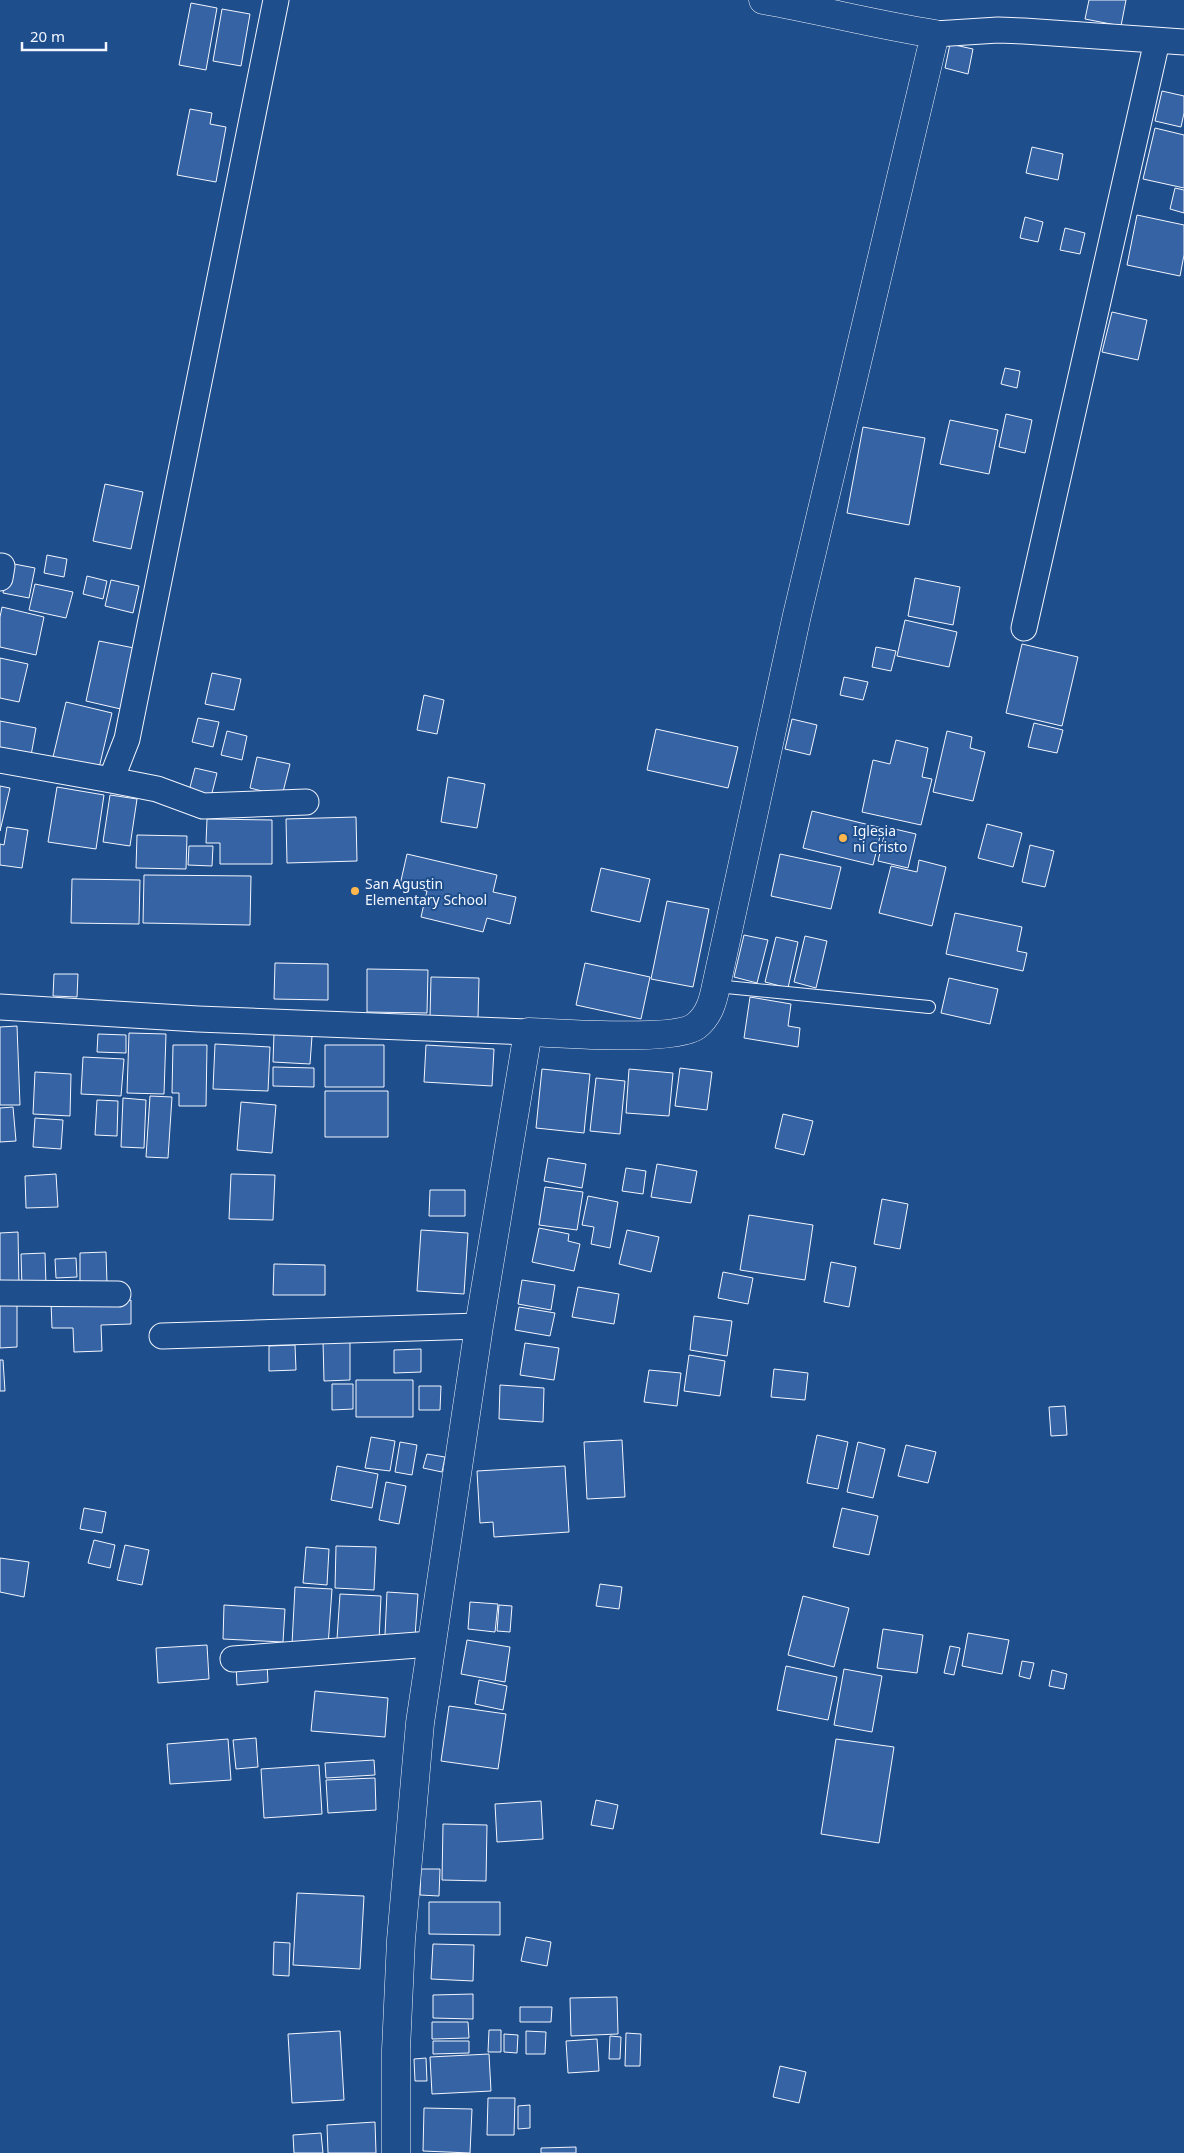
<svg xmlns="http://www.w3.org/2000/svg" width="1184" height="2153" font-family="'Noto Sans',sans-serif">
  <rect width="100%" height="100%" fill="#1f4e8c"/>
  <path fill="#3563a3" stroke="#f2f6ff" d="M1089 0H1126L1121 26 1085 19Z
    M191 3 217 8 206 70 179 65Z
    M222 9 250 14 241 66 213 61Z
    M950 44 973 49 968 74 945 68Z
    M1162 91 1184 96V113L1181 127 1155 121Z
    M190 109 212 113 210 124 226 127 216 182 177 175Z
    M1155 128 1184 135V188L1143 179Z
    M1032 147 1063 154 1058 180 1026 173Z
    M1175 188 1184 190V213L1170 209Z
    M1137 215 1184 225V255L1180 276 1127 265Z
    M1025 217 1043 222 1038 242 1020 238Z
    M1065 228 1085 233 1080 254 1060 250Z
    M1112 312 1147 320 1138 360 1102 352Z
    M1005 368 1020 371 1017 388 1001 384Z
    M1006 414 1032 420 1025 453 999 447Z
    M950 420 998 430 989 474 940 464Z
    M863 427 925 438 909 525 847 513Z
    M105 484 143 492 131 549 93 541Z
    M47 555 67 559 64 577 44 573Z
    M9 563 35 568 29 598 3 593Z
    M87 576 107 581 103 599 83 594Z
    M915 578 960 587 953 625 908 616Z
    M111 580 139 586 133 613 105 606Z
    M35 584 73 592 66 618 29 610Z
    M2 607 44 617 36 655 0 647V617Z
    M905 620 957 632 949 667 897 656Z
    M99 641 139 649 125 710 86 701Z
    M1022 644 1078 657 1062 726 1006 713Z
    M876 647 896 651 891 671 872 667Z
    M0 658 28 664 19 702 0 698Z
    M212 673 241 679 234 710 205 704Z
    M844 677 868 682 863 700 840 695Z
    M424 695 444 700 437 734 417 730Z
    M66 702 112 713 99 768 53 757Z
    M198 718 219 722 213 747 192 742Z
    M792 719 817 725 810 755 785 749Z
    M0 721 36 728 30 761 0 755Z
    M1034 723 1063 730 1057 753 1028 747Z
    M656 729 738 747 728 788 647 770Z
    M227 731 247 736 242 760 221 755Z
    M947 731 972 737 970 748 985 752 973 801 933 792Z
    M896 740 928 748 922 777 932 779 921 825 862 812 873 760 890 764Z
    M257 757 290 764 282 796 250 788Z
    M195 768 217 773 211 797 189 791Z
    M448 777 485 784 477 828 441 822Z
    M0 786 10 788 0 831Z
    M57 787 104 795 96 849 48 842Z
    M110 795 137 799 130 846 103 842Z
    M812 811 882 828 873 865 803 848Z
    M356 817 357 861 287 863 286 819Z
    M207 819 272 820V864H220V843H206Z
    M987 824 1022 833 1013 867 978 858Z
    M7 827 28 830 22 868 0 865V844L4 845Z
    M886 827 916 834 908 868 878 861Z
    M137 835 187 836 186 869 136 868Z
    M1030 845 1054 851 1045 887 1022 882Z
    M189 846H213L212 866 188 865Z
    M407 854 497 875 493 892 516 897 510 924 487 918 483 932 421 917 427 891 400 885Z
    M780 854 841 867 831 909 771 896Z
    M919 860 946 867 932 926 879 913 891 866 917 872Z
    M601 868 650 879 640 922 591 911Z
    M144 875 251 876 250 925 143 923Z
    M72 879 140 880 139 924 71 923Z
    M667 901 709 909 693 987 651 979Z
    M955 913 1022 927 1017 951 1027 953 1023 971 946 954Z
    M744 935 768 940 757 983 734 977Z
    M805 936 827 941 816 988 794 982Z
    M776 937 798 942 788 988 765 982Z
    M275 963 328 964V1000L274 999Z
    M585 963 650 977 641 1019 576 1005Z
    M367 969 428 970 427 1013 367 1012Z
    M54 974H78L77 997 53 996Z
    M431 977 479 978 478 1018 430 1017Z
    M949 978 998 989 990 1024 941 1013Z
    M750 997 791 1004 788 1026 800 1028 798 1047 744 1038Z
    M17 1026 20 1105H0V1027Z
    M129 1033 166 1034 164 1094 127 1093Z
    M274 1033 312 1036 310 1064 273 1062Z
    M98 1034 126 1035V1053L97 1052Z
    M215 1044 270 1047 268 1091 213 1089Z
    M173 1045H207L206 1106H179V1093H172Z
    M325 1045H384V1087H325Z
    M426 1045 494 1049 492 1086 424 1082Z
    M83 1057 124 1059 121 1096 81 1094Z
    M273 1067 314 1068V1087L273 1086Z
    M680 1068 712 1072 707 1110 675 1106Z
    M542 1069 590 1074 584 1133 536 1128Z
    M629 1069 673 1073 669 1116 626 1113Z
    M35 1072 71 1074 70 1116 33 1114Z
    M596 1078 625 1081 620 1134 590 1131Z
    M325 1091H388V1137H325Z
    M150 1096 172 1097 168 1158 146 1157Z
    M123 1098 146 1100 144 1148 121 1147Z
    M97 1100 118 1101 117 1136 95 1135Z
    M241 1102 276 1105 272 1153 237 1150Z
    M13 1107 16 1141 0 1142V1108Z
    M783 1114 813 1121 804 1155 775 1148Z
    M35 1118 63 1120 61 1149 33 1147Z
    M548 1158 586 1164 582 1188 544 1181Z
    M657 1164 697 1171 691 1203 651 1197Z
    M626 1168 646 1171 643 1194 622 1191Z
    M56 1174 58 1207 26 1208 25 1176Z
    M231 1174 275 1175 273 1220 229 1219Z
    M545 1187 583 1192 577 1230 539 1225Z
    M430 1190H465V1216H429Z
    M588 1196 618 1202 610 1248 591 1244 594 1227 582 1225Z
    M882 1199 908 1204 900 1249 874 1244Z
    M749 1215 813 1225 805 1280 740 1270Z
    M539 1228 569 1234 568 1241 580 1244 574 1271 532 1262Z
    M421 1230 468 1233 464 1294 417 1291Z
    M627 1230 659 1237 651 1272 619 1264Z
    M18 1232 19 1287H0V1233Z
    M106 1252 107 1284 80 1285V1253Z
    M45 1253 46 1286 22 1287 21 1254Z
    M76 1258 77 1277 56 1278 55 1259Z
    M831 1262 856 1267 849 1307 824 1302Z
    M274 1264 325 1265V1295H273Z
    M723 1272 753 1278 748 1304 718 1298Z
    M522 1280 555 1285 551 1310 518 1304Z
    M578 1287 619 1294 614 1324 572 1317Z
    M17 1298V1347L0 1348V1299Z
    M131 1300V1324L101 1325 102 1351 74 1352 73 1328H52L51 1302Z
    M519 1307 555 1313 550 1336 515 1330Z
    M694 1316 732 1321 727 1356 690 1350Z
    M323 1341H350V1380L324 1381Z
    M525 1343 559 1348 554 1380 520 1375Z
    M295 1345 296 1370 269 1371V1346Z
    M421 1349V1372L394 1373V1350Z
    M689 1355 725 1361 720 1396 684 1391Z
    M0 1360H3L5 1391H0Z
    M774 1369 808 1373 805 1400 771 1397Z
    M649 1370 681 1373 677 1406 644 1402Z
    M356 1380H413V1417H356Z
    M332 1384H353V1409L332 1410Z
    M500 1385 544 1388 543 1422 499 1419Z
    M419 1386H441L440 1410H419Z
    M1065 1406 1067 1435 1051 1436 1049 1407Z
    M817 1435 848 1442 838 1489 807 1483Z
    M371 1437 395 1441 390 1471 365 1468Z
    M622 1440 625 1497 587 1499 584 1442Z
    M400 1442 417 1445 412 1475 395 1472Z
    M858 1442 885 1449 873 1498 847 1492Z
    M906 1445 936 1452 928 1483 898 1476Z
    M427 1454 445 1457 442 1472 423 1468Z
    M337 1466 378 1474 372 1508 331 1500Z
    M565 1466 569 1532 494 1537 493 1522 480 1523 477 1471Z
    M386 1482 406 1486 399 1524 379 1520Z
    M84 1508 106 1512 102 1533 80 1529Z
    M842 1508 878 1516 869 1555 833 1547Z
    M94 1540 115 1545 110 1568 88 1563Z
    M125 1545 149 1550 142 1585 117 1580Z
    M336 1546 376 1547 374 1590 335 1588Z
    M306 1547 329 1549 327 1585 303 1583Z
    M0 1558 29 1562 24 1597 0 1592Z
    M600 1584 622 1587 619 1609 596 1606Z
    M295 1587 332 1589 328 1646 292 1644Z
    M387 1592 418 1594 415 1636 385 1635Z
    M340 1594 381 1596 379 1641 337 1639Z
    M803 1596 849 1608 834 1667 788 1655Z
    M470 1602 498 1604 495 1632 468 1629Z
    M224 1605 285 1609 283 1642 223 1639Z
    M499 1605 512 1606 510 1632 497 1631Z
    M883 1629 923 1635 917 1673 877 1668Z
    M968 1633 1009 1640 1002 1674 962 1666Z
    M467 1640 510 1647 505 1682 461 1674Z
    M207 1645 209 1679 158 1683 156 1648Z
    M950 1646 960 1648 954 1675 944 1673Z
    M1022 1661 1034 1663 1030 1679 1019 1676Z
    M267 1663 268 1682 237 1685 236 1665Z
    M786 1666 837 1677 828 1720 777 1710Z
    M844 1669 882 1676 872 1732 834 1725Z
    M1052 1670 1067 1674 1064 1689 1049 1686Z
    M479 1680 507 1686 503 1710 475 1704Z
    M315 1691 388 1698 385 1737 311 1731Z
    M449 1706 506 1714 498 1769 441 1761Z
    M256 1738 258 1767 236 1769 233 1740Z
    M228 1739 231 1780 170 1784 167 1744Z
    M836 1739 894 1747 879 1843 821 1834Z
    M374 1760 375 1775 326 1778 325 1763Z
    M319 1765 322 1814 264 1818 261 1769Z
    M375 1778 376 1810 328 1813 326 1780Z
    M596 1800 618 1805 613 1829 591 1825Z
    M541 1801 543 1839 497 1842 495 1804Z
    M443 1824 487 1825 486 1881 442 1880Z
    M421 1869H440L439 1896 420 1895Z
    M297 1893 364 1896 360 1969 293 1965Z
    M429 1902H500V1935L429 1934Z
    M526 1937 551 1942 547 1966 521 1961Z
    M274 1942 290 1943 289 1976 273 1975Z
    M433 1944 474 1945 473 1981 431 1979Z
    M473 1994V2019L433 2018V1995Z
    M617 1997 618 2034 571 2036 570 1998Z
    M520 2007H552L551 2022H520Z
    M432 2022H468L469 2038 432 2039Z
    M489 2030H501V2052H488Z
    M340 2031 344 2100 292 2103 288 2034Z
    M526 2031 546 2032 545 2054H526Z
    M626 2033 641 2034 640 2066H625Z
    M504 2034 518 2035 517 2053 504 2052Z
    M610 2036 621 2037 620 2059H609Z
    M597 2039 599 2071 568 2073 566 2041Z
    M433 2041H469V2053L433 2054Z
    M489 2054 491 2091 432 2094 430 2057Z
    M426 2058 427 2081H415L414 2059Z
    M780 2066 806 2072 799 2103 773 2097Z
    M488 2098H515L514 2135H487Z
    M530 2105V2128L518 2129V2106Z
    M424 2108 472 2109 470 2153 423 2151Z
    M375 2122 376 2153H328L327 2125Z
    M321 2133 323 2153H294L293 2135Z
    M576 2147V2153H541V2148Z"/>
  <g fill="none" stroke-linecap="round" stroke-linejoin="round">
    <g stroke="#f2f6ff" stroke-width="14">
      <path id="lane" d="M716 986 929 1007"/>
    </g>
    <g stroke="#f2f6ff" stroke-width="27">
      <path id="street" d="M935 34 998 30 1024 31 1184 42
        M0 578 2 566
        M1024 628 1157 41
        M0 760 111 780 127 739 276 0
        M111 780 157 789 203 806 306 802
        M0 1007 198 1019 528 1032
        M0 1293 118 1294
        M162 1336 479 1326
        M233 1659 431 1644"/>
    </g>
    <g stroke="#f2f6ff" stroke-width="29">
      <path id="secondary" d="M396 2153V2050L401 1940 420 1723 479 1326 528 1032C559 1033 675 1042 696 1026 709 1016 713 1001 716 986L797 615 935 34C877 25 820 10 763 0"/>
    </g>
    <use href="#lane" stroke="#1f4e8c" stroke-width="12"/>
    <use href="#street" stroke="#1f4e8c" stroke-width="25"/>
    <use href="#secondary" stroke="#1f4e8c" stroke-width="28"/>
  </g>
  <g fill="#ffb74d" stroke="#1f4e8c" stroke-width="2">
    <circle cx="843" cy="838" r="5"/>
    <circle cx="355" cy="891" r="5"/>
  </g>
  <g text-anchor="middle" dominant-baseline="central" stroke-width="4" stroke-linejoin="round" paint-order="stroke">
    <g font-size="14" fill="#f2f6ff" stroke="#1f4e8c" text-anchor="start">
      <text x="853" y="830">Iglesia<tspan x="853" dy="16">ni Cristo</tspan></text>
      <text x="365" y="883">San Agustin<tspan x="365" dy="16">Elementary School</tspan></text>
    </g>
  </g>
  <path d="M22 42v8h84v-8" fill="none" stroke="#f2f6ff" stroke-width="2.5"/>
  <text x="30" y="42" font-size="15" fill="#f2f6ff" stroke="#1f4e8c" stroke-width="4" paint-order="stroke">20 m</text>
</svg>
